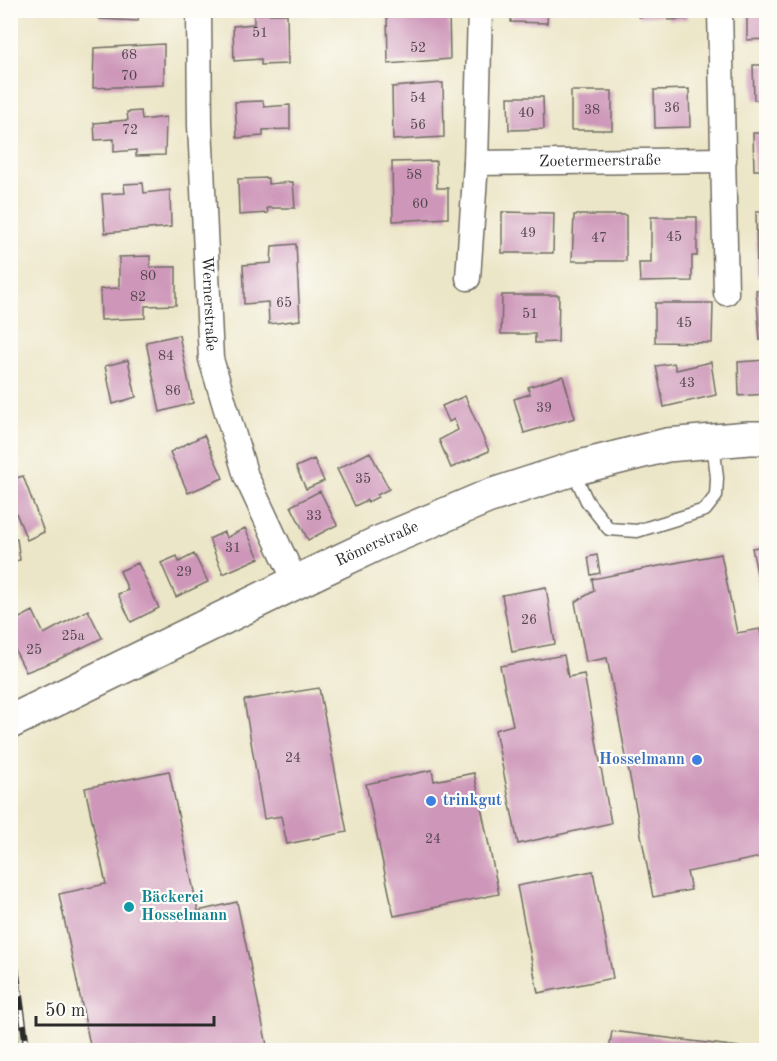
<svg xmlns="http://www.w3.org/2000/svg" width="777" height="1061" font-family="'Old Standard TT',serif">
  <rect width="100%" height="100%" fill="#fdfcf7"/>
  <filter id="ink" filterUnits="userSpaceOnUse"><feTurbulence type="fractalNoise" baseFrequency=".0167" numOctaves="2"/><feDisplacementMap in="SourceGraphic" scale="12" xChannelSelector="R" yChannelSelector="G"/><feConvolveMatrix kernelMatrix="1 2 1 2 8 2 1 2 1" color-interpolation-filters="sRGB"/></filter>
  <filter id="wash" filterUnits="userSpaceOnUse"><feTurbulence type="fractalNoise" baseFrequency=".008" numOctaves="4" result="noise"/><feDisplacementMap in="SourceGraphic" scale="24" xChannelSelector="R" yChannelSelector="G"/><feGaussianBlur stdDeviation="1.35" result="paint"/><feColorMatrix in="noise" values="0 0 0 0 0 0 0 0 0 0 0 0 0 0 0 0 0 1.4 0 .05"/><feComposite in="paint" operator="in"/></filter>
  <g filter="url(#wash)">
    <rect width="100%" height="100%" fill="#ece6c8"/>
    <path fill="#99c573" stroke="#62784f" stroke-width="1.5" d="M11 982 20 1050H11Z"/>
    <g id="blocks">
      <path fill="#ce97b9" d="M100 10H162V14L139 12 138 21 100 19Z
        M449 10 450 59 388 64 387 12Z
        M512 10H548L547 23 511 22Z
        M639 10H687V19L668 20V15L639 17Z
        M747 10H766V39L747 40Z
        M254 14H287L288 64 261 65V59L234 61 233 26 254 24Z
        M164 44V85L93 88 94 48Z
        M753 65H766V100H754Z
        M443 83 444 137 393 140 392 87Z
        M689 89 690 127 655 128 654 90Z
        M571 91H612V130H571Z
        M508 97H543L544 129 509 130Z
        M263 101 264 107 290 105V129L263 130V136L237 138 235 102Z
        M141 111 142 120 166 117 165 155 136 156V150L114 152V139L95 140 94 123 128 120 127 112Z
        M753 133H766V170H754Z
        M436 161 437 188H448V218L393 221 392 162Z
        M268 178V184L293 182 295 208H267L268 213 239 215 238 179Z
        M143 183 144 193 170 190 171 227 105 233 102 194 125 193 124 184Z
        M502 212 554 213 553 253H502Z
        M756 212H766V275H757Z
        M574 215H626V261H572Z
        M651 217H697V256H692V281L640 282 639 263H651Z
        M296 244 300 320 269 324 268 302 244 304V285L243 265 271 263 272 246Z
        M150 256V267H176V305L145 306V318L101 320 100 289 119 288V257Z
        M766 289V340H760L756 290Z
        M502 295H559L558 342 535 343V334H501Z
        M655 303H713L712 343 655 342Z
        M179 335 193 403 160 412 146 342Z
        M128 360 136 397 113 404 105 366Z
        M766 360V394L739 396 738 362Z
        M711 362 716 395 664 407 656 366 674 363 676 370Z
        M563 376 575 418 524 433 514 399 530 394 528 387Z
        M465 396 489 451 451 468 439 440 458 430 454 419 449 422 442 406Z
        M204 435 223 478 188 493 170 452Z
        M370 452 389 489 377 495 378 497 368 502 367 500 355 506 337 469Z
        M314 459 324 481 306 489 296 467Z
        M23 476 44 532 27 540 10 498V480Z
        M320 491 337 525 308 540 291 506Z
        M245 528 259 558 223 574 209 539 224 532 226 538Z
        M17 539 20 560 10 562V540Z
        M766 546V615H765L752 548Z
        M194 554 208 582 176 597 161 563 177 556 179 562Z
        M721 554 737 633 760 629 766 664V856L687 872 691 890 653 897 607 658 586 662 575 602 594 591 592 579Z
        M597 555 600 573 591 575 588 557Z
        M138 563 159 608 131 622 118 594 128 590 120 571Z
        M546 587 555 644 512 652 502 595Z
        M88 610 102 638 57 660 26 672 10 640V623L33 611 44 634Z
        M564 655 568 677 584 674 611 823 518 844 495 730 513 725 500 666Z
        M319 688 347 832 287 844 281 816 264 819 244 700Z
        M432 770 434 781 474 773 499 894 394 916 366 784Z
        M169 771 198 911 237 902 268 1050H91L59 894 106 884 85 788Z
        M593 871 613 978 538 993 517 886Z
        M612 1031 739 1047 738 1050H609Z"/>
    </g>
  </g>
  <g filter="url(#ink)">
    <use href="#blocks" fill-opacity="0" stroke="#6f6c62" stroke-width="1.5"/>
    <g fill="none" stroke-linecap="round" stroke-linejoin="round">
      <g stroke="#6f6c62" stroke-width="15">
        <path id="lane" d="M573 471 587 501 609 529 637 531 705 510 716 496 717 478 713 442"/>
      </g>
      <g stroke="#6f6c62" stroke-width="27">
        <g id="street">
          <path id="s1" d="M199 10 200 125 211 359 246 476 296 583"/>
          <path d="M720 10 726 293"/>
          <path id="s2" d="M476 163 724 160"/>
          <path d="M468 278 476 163 480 10"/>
        </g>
      </g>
      <g stroke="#6f6c62" stroke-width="36">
        <g id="secondary">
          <path id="s3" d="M10 722 319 571 376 544 487 497 576 468 667 445 749 438H766"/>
        </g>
      </g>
      <use href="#lane" stroke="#fff" stroke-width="12"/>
      <use href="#street" stroke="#fff" stroke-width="24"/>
      <use href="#secondary" stroke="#fff" stroke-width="33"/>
      <g stroke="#2b2b2b" stroke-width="7">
        <path id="rail" d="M10 927 27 1050"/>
      </g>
      <use href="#rail" stroke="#fdfcf7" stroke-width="4.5" stroke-dasharray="14" stroke-linecap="butt"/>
    </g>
  </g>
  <g fill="#3f7fe0" stroke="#fdfcf7" stroke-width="2">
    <circle cx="697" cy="760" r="6"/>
    <circle cx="431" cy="801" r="6"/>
  </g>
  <circle fill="#0f9aa8" stroke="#fdfcf7" stroke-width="2" cx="129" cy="907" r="6"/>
  <g text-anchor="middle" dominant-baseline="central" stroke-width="4.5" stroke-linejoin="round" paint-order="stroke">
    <g font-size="14" fill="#54464e">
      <text x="260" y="33">51</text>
      <text x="418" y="48">52</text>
      <text x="129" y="55">68</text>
      <text x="129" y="76">70</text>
      <text x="418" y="98">54</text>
      <text x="672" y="108">36</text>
      <text x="592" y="110">38</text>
      <text x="526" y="113">40</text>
      <text x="418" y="125">56</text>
      <text x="130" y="130">72</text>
      <text x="414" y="175">58</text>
      <text x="420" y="204">60</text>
      <text x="528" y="233">49</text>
      <text x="674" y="237">45</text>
      <text x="599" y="238">47</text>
      <text x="148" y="276">80</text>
      <text x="138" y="297">82</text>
      <text x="284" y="303">65</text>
      <text x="530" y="314">51</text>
      <text x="684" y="323">45</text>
      <text x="166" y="356">84</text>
      <text x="687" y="383">43</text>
      <text x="173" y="391">86</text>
      <text x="544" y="408">39</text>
      <text x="363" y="479">35</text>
      <text x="314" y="516">33</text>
      <text x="233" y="548">31</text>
      <text x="184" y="572">29</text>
      <text x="529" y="620">26</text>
      <text x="73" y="636">25a</text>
      <text x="34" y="650">25</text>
      <text x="293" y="758">24</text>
      <text x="433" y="839">24</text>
    </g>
    <g font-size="16" fill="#2b2b2b" stroke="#fdfcf7">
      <text stroke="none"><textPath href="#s2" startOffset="124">Zoetermeerstraße</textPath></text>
      <text stroke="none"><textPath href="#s1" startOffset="294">Wernerstraße</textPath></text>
      <text stroke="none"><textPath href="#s3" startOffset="408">Römerstraße</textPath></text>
    </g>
    <g font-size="16" font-weight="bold" fill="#366cbe" stroke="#fdfcf7" text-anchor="end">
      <text x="685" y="760">Hosselmann</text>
      <text x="443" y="801" text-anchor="start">trinkgut</text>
    </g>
    <g font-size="16" font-weight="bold" fill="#0d838f" stroke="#fdfcf7" text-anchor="start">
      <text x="141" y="898">Bäckerei<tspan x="141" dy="18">Hosselmann</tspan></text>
    </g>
  </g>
  <rect width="777" height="1061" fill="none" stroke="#fdfcf7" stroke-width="36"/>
  <path d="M36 1016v9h178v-9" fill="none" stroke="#2b2b2b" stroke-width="3"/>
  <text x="45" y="1016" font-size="18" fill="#2b2b2b" stroke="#fdfcf7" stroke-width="4.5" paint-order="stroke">50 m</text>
</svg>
